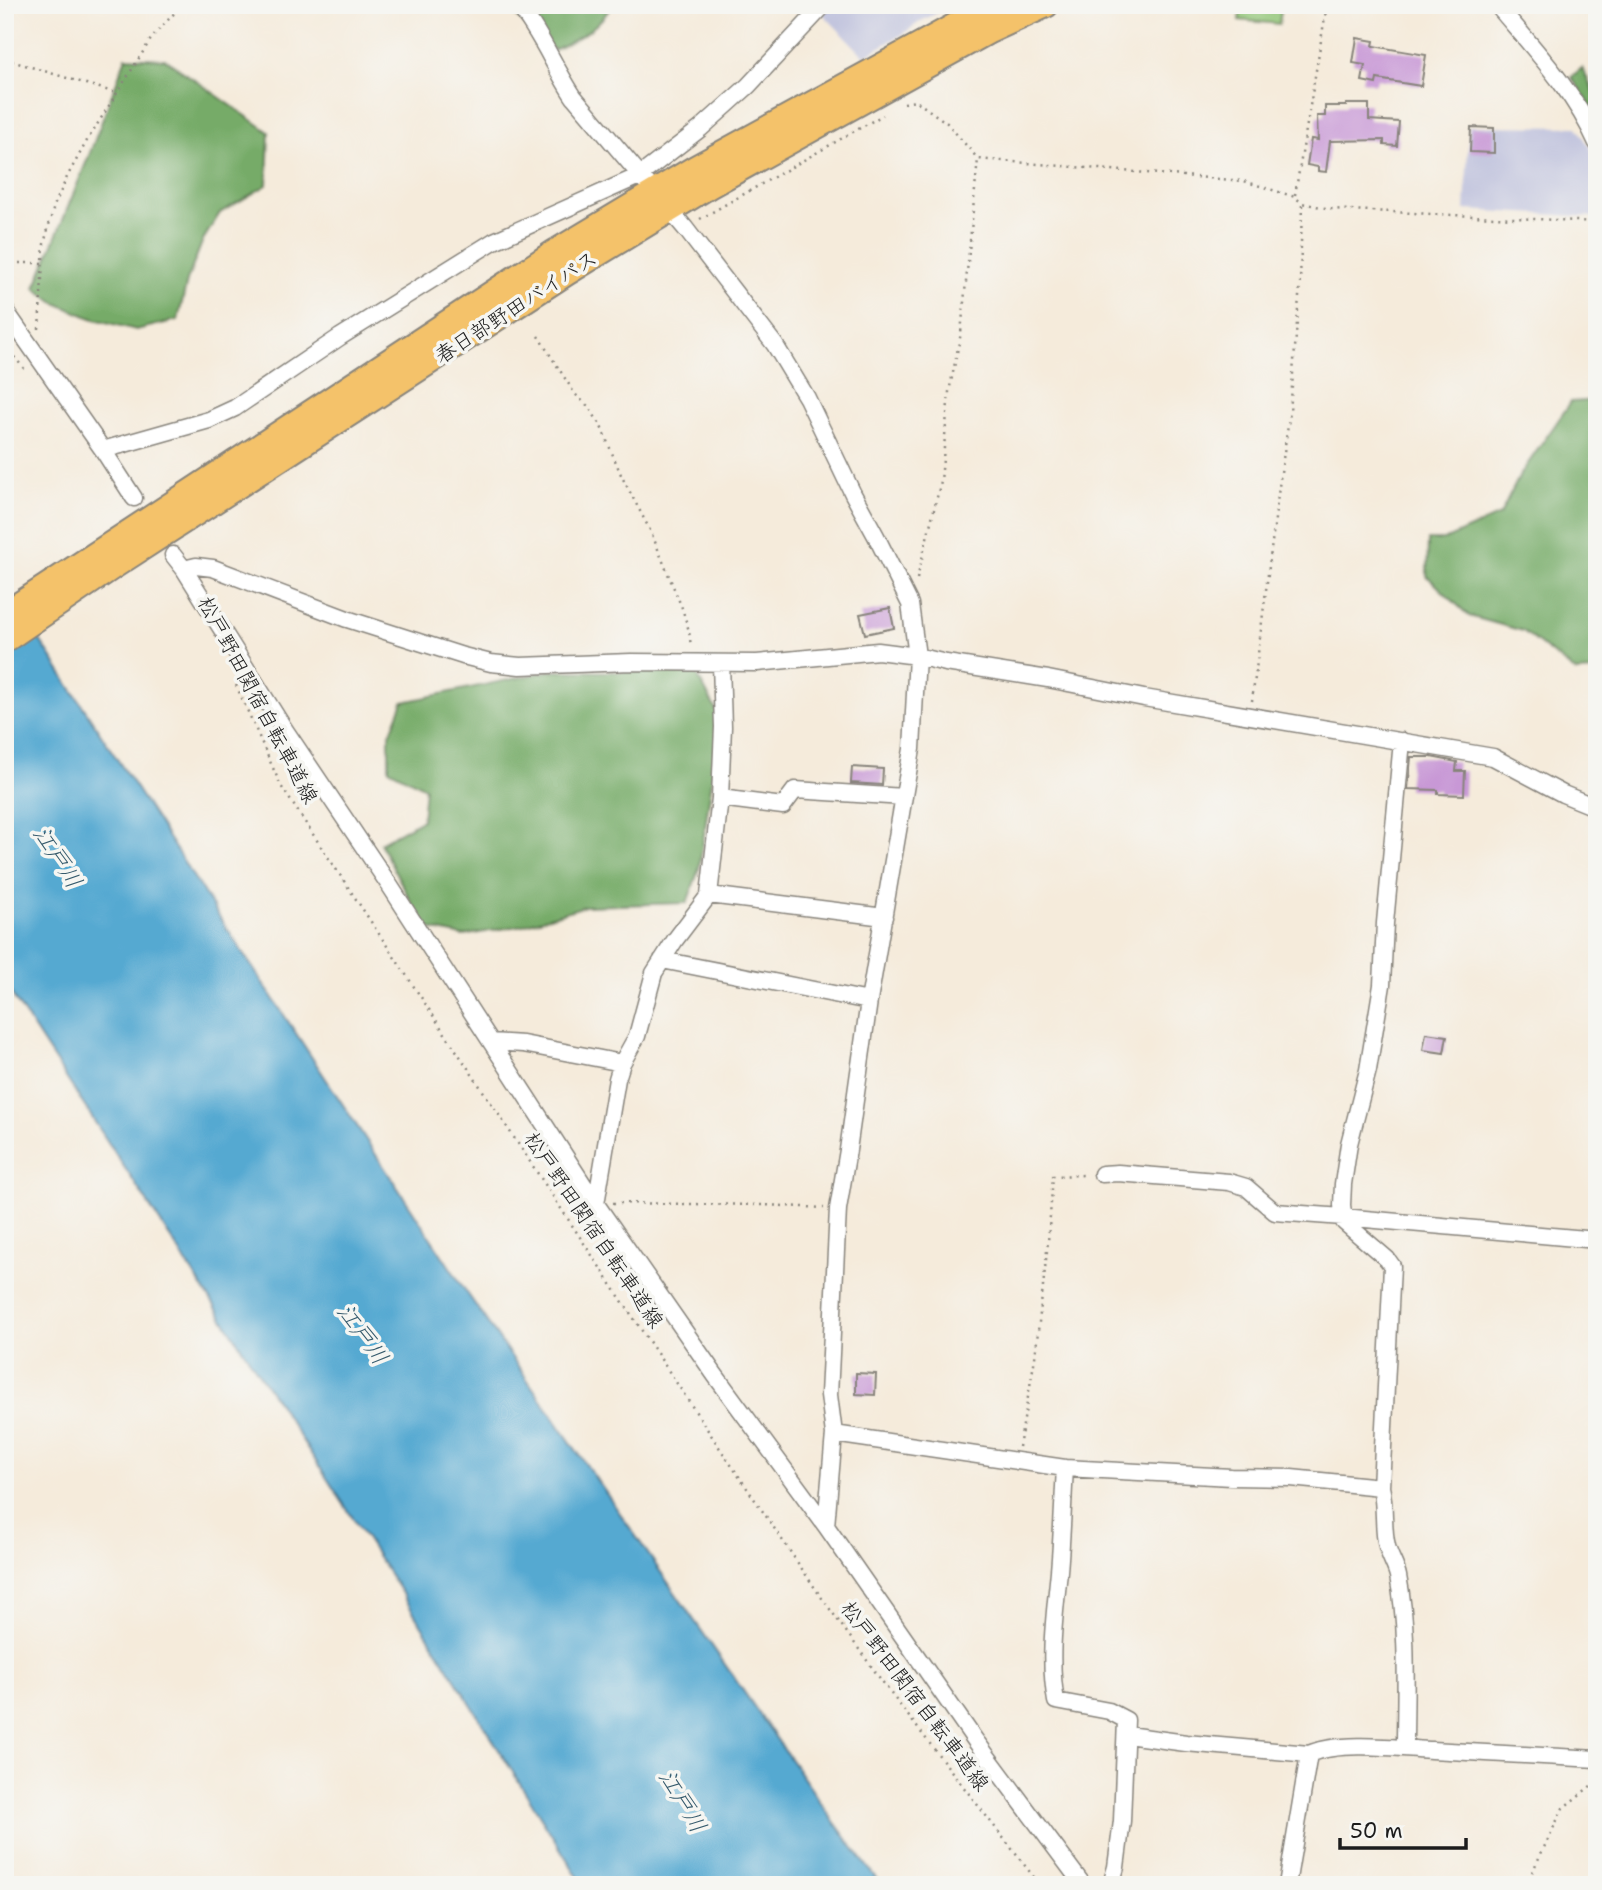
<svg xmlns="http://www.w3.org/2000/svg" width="1602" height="1890" font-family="'Shantell Sans','Klee One',sans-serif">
  <rect width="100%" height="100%" fill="#f6f6f2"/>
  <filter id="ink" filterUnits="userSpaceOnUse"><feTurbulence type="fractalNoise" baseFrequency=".0143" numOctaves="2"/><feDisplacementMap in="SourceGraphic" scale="14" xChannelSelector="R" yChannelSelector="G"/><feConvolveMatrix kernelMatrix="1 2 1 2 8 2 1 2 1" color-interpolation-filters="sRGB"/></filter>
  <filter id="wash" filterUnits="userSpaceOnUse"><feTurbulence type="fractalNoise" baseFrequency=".00686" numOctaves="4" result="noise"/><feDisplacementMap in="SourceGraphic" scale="28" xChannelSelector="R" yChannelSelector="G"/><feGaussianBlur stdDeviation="1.57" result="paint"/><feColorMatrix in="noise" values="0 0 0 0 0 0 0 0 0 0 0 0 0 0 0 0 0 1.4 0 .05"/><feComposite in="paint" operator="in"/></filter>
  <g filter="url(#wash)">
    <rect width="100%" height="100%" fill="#f5ebdb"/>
    <path fill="#c0c2dd" d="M829 5H953L921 21 903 34 864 56 822 13Z
      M1469 126 1577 127 1590 148 1597 166V217L1465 210Z"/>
    <path fill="#93c678" stroke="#58714a" stroke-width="2" d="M1242 5H1282L1279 24 1239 20Z"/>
    <path fill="#76ab68" stroke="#496442" stroke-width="2" d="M504 5H612C598 29 578 38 554 50Z
      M126 57 165 59 269 132 267 185 220 213 203 240 187 281 178 320 136 330 91 318 53 302 35 288 88 158Z
      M1582 68 1597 98V115L1571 77Z
      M1597 400V671L1576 672 1523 631 1469 616 1427 576 1428 540H1444L1500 515 1520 475 1571 402Z
      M550 671 696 673 721 719 699 869 687 903 585 906 523 925 463 936 425 928 380 843 422 820 425 788 389 769V737L403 702Z"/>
    <path fill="#55a9d1" stroke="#386276" stroke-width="2" d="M5 586 222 921 465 1290 830 1816 881 1885H583L401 1592 5 984Z"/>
    <g id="blocks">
      <path fill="#c898d6" d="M1357 38 1374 41 1373 46 1426 55 1421 86 1377 79 1376 84 1362 81 1365 65 1353 63Z
        M1346 104H1369V120L1399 122 1397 146 1384 145V140L1330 141 1326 172 1318 171V167L1307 165 1311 139 1318 140 1317 116H1325V106H1346Z
        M1471 127 1494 128V153L1470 152Z
        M890 608 894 628 865 634 860 614Z
        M1411 757H1431L1457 762 1456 771H1465L1464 795 1438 794V790L1408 789Z
        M852 767 883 769 882 785 851 783Z
        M1426 1033 1447 1036 1444 1053 1423 1050Z
        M856 1373 876 1374 875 1395 856 1394Z"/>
    </g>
  </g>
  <g filter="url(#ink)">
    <use href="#blocks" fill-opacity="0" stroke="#88847c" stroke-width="2"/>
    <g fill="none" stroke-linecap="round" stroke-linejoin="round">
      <g stroke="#88847c" stroke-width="19">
        <path id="minor" d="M518 5C541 33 554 67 574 97L685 228 775 345 807 398 853 494 876 536 910 604 917 656 912 749 869 1001 848 1150 838 1209 829 1395 834 1434 826 1526
          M1497 5C1533 48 1574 91 1597 143
          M5 310 103 450 134 498
          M103 450 209 420 235 408 340 337 494 241 639 176 700 129 748 86 824 5
          M173 555 184 569 285 730 390 886 596 1204 715 1375 826 1526 975 1740 1083 1885
          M184 569 196 566 213 568 347 619 463 656 491 663 520 666 631 662 757 663 878 651 917 656 946 663 1048 679 1144 698 1493 757 1563 794 1590 805 1597 806
          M1402 741 1385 923 1382 985 1368 1070 1349 1144 1343 1184 1342 1205 1344 1222 1387 1259 1392 1266 1381 1487C1386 1507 1382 1527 1387 1546 1389 1556 1396 1566 1398 1576 1409 1631 1405 1693 1405 1748
          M720 798 783 806 795 790 904 797
          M709 895 884 917
          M662 960 869 1001
          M491 1042 523 1044 622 1063
          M1102 1174 1118 1173 1229 1182 1246 1187 1275 1212 1343 1217 1597 1240
          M596 1204 617 1079 622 1063 637 1036 654 973 675 940 709 895 720 798 723 727 721 663
          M834 1434 1065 1468 1231 1477 1291 1478 1381 1487
          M1065 1468C1063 1502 1062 1537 1059 1571 1055 1614 1048 1658 1056 1701L1109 1711 1126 1720 1122 1821 1116 1867 1111 1885
          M1127 1735 1186 1743 1309 1754C1339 1741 1398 1748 1431 1750 1486 1753 1542 1756 1597 1759
          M1287 1885 1309 1754"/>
      </g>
      <g stroke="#88847c" stroke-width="28">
        <path id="highway" d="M5 614 555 252 695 168 993 5
          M5 640 114 566 568 272 709 186 989 31 1046 5"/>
      </g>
      <path stroke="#88847c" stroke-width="2.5" stroke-dasharray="2 5" stroke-linecap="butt" d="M5 59 116 93
        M904 103 916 101 947 123 978 159
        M1295 195 1327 5
        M700 219 883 115
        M5 263H43
        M39 329 44 244 54 206 68 175 88 139 153 36 182 5
        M538 336 575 394 588 406 600 424 622 477 651 532 682 608 689 631 691 647
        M5 346 27 372
        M917 579 941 481 949 392 961 333 978 159 1244 181 1295 197 1302 203 1330 209 1597 222
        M236 685 281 786 721 1450 819 1594 892 1695 1040 1885
        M1252 701 1280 479 1290 412 1300 284 1302 203
        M613 1203 764 1205 824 1208
        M1019 1447 1035 1358 1048 1242 1053 1176 1085 1175
        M1526 1885 1563 1808 1592 1785 1597 1779"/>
      <use href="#minor" stroke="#fff" stroke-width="16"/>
      <use href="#highway" stroke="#f4c26a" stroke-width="24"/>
    </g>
  </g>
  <g text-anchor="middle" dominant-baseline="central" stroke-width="7" stroke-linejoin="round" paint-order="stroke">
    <g font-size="21" fill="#1c1c1c" stroke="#f6f6f2">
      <text transform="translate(516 307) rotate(-33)">春日部野田バイパス</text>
      <text transform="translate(258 700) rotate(62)">松戸野田関宿自転車道線</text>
      <text transform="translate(594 1230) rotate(56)">松戸野田関宿自転車道線</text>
      <text transform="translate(915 1696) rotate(53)">松戸野田関宿自転車道線</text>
    </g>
    <g font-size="23" font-style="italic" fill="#365b6d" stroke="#f6f6f2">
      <text transform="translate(58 857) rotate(57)">江戸川</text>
      <text transform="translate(363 1334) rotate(54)">江戸川</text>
      <text transform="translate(683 1801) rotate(59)">江戸川</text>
    </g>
  </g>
  <rect width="1602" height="1890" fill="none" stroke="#f6f6f2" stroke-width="28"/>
  <path d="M1340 1838v10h126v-10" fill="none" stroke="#1c1c1c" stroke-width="3.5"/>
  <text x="1350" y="1838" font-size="21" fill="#1c1c1c" stroke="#f6f6f2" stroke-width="5" paint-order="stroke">50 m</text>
</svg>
